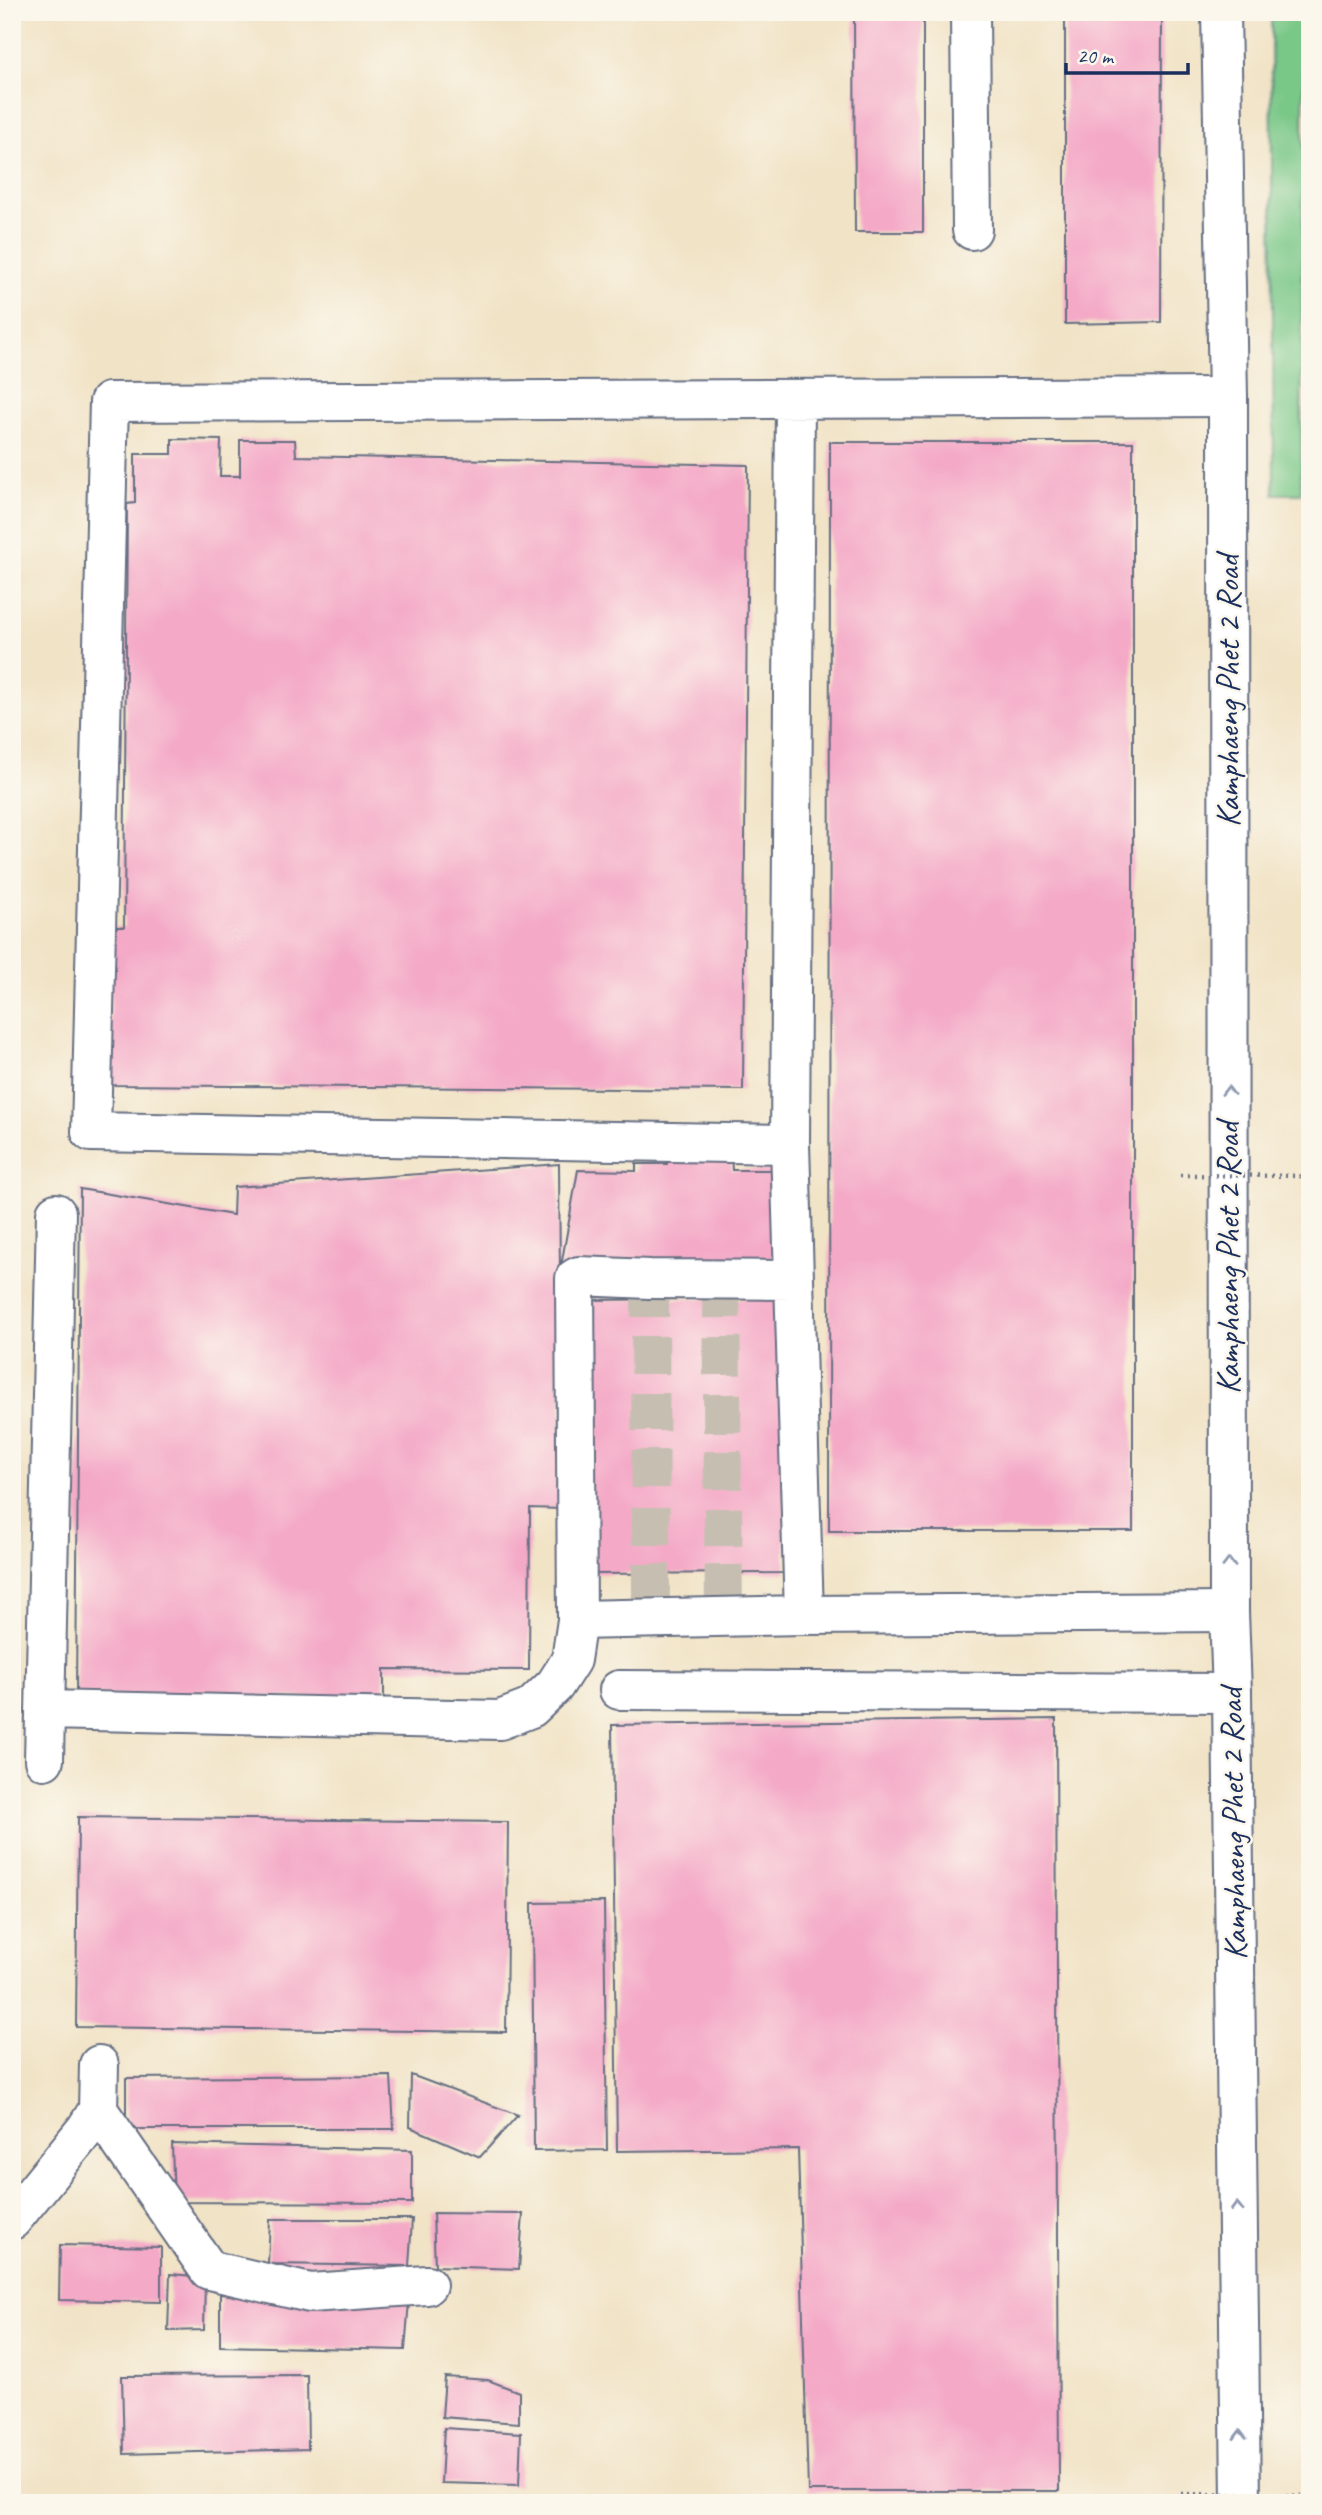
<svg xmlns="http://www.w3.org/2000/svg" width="1322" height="2515" font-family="Caveat,sans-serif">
  <rect width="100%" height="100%" fill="#fbf7ec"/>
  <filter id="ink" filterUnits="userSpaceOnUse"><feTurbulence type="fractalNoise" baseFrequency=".0143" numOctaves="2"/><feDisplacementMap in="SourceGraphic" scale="14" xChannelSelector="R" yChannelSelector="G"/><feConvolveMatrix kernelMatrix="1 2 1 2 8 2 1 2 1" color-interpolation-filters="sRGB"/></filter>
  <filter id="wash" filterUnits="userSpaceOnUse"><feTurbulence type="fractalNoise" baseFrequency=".00686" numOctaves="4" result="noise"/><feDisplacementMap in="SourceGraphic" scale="28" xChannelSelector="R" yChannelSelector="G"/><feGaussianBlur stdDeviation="1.57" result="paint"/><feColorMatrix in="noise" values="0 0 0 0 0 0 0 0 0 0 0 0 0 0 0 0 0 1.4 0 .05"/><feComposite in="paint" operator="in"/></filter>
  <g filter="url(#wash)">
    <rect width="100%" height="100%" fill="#f1e3c6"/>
    <path fill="#7ac888" stroke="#4a7c73" stroke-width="2" d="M1271 12H1304L1301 494H1274Z"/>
    <g id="blocks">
      <path fill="#f4aac7" d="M854 12H923V232H855Z
        M1065 12H1162L1161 322 1065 324Z
        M172 439 221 440 220 476H240V440H295L296 456 748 465 743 1090 110 1085 111 927H124L127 504 135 503V454H172Z
        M830 442H1133V1531H829Z
        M667 1155H731L732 1170H782V1263L560 1272 578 1170 636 1171V1164H667Z
        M559 1164 562 1509 530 1508 529 1670 384 1669V1698L76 1695 80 1189 233 1215 234 1187Z
        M785 1298V1573L585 1574V1300Z
        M1056 1719 1059 2491H808L798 2149 617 2151 612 1725Z
        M78 1817 508 1822 506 2032 76 2027Z
        M604 1902 607 2150 534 2151 532 1903Z
        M411 2075 518 2115 480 2157 410 2127Z
        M391 2076 394 2129H126V2078Z
        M172 2144 412 2150V2203L174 2202Z
        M433 2213 523 2214 519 2269 435 2266Z
        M270 2219H412L409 2266 268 2264Z
        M60 2245 161 2247V2302L59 2300Z
        M170 2274 205 2277 204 2330 168 2331Z
        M220 2294 409 2301 405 2350 220 2346Z
        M307 2375 308 2449 124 2454 122 2376Z
        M445 2377 488 2380 519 2392V2423L442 2417Z
        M444 2428 521 2433 519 2485 441 2483Z"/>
    </g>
  </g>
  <g filter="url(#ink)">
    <use href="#blocks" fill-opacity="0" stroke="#666e82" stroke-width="2"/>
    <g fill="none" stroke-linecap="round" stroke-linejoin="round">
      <path stroke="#c6bfb1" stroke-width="38" stroke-dasharray="38 19" stroke-linecap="butt" d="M650 1279 651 1619
        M721 1280 724 1617"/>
      <g stroke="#666e82" stroke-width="42">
        <path id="minor" d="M970 12 972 230
          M795 399 790 1144 804 1615
          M790 1144 91 1132 109 402 1228 397
          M577 1620 804 1615 1229 1612
          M619 1690 1232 1693
          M45 1710 500 1720 531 1708 555 1685 571 1660 577 1620 575 1278 579 1276 650 1279 794 1280
          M44 1760 56 1213
          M98 2110 209 2270 310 2293 427 2285
          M12 2220 86 2129 98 2110 99 2065"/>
      </g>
      <g stroke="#666e82" stroke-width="42">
        <path id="major" d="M1221 12 1228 397 1229 1612 1232 1693 1241 2503"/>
      </g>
      <use href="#minor" stroke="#fff" stroke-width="38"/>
      <use href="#major" stroke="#fff" stroke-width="38"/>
      <path stroke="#666e82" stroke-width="4.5" stroke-dasharray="2 5" stroke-linecap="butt" d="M1180 1175 1310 1176
        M1181 2494 1310 2496"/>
    </g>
    <defs><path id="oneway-chevron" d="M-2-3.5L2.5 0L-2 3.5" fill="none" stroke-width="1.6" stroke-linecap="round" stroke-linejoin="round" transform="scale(1.75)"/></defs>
    <g stroke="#8d97ae">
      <use href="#oneway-chevron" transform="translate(1228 1091) rotate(-90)"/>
      <use href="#oneway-chevron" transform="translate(1229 1563) rotate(-90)"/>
      <use href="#oneway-chevron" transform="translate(1237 2207) rotate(-91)"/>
      <use href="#oneway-chevron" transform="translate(1240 2435) rotate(-91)"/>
    </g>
  </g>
  <g text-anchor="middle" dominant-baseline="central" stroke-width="5" stroke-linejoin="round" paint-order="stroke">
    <g font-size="33" fill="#1b2f5e" stroke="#fbf7ec">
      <text transform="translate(1228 691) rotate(-90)">Kamphaeng Phet 2 Road</text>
      <text transform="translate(1228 1258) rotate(-90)">Kamphaeng Phet 2 Road</text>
      <text transform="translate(1233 1824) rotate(-91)">Kamphaeng Phet 2 Road</text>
    </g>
  </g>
  <rect width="1322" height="2515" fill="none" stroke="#fbf7ec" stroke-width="42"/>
  <path d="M1066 63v10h122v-10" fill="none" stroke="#1b2f5e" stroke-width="3.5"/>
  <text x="1077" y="63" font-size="21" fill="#1b2f5e" stroke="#fbf7ec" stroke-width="5" paint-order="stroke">20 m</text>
</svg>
